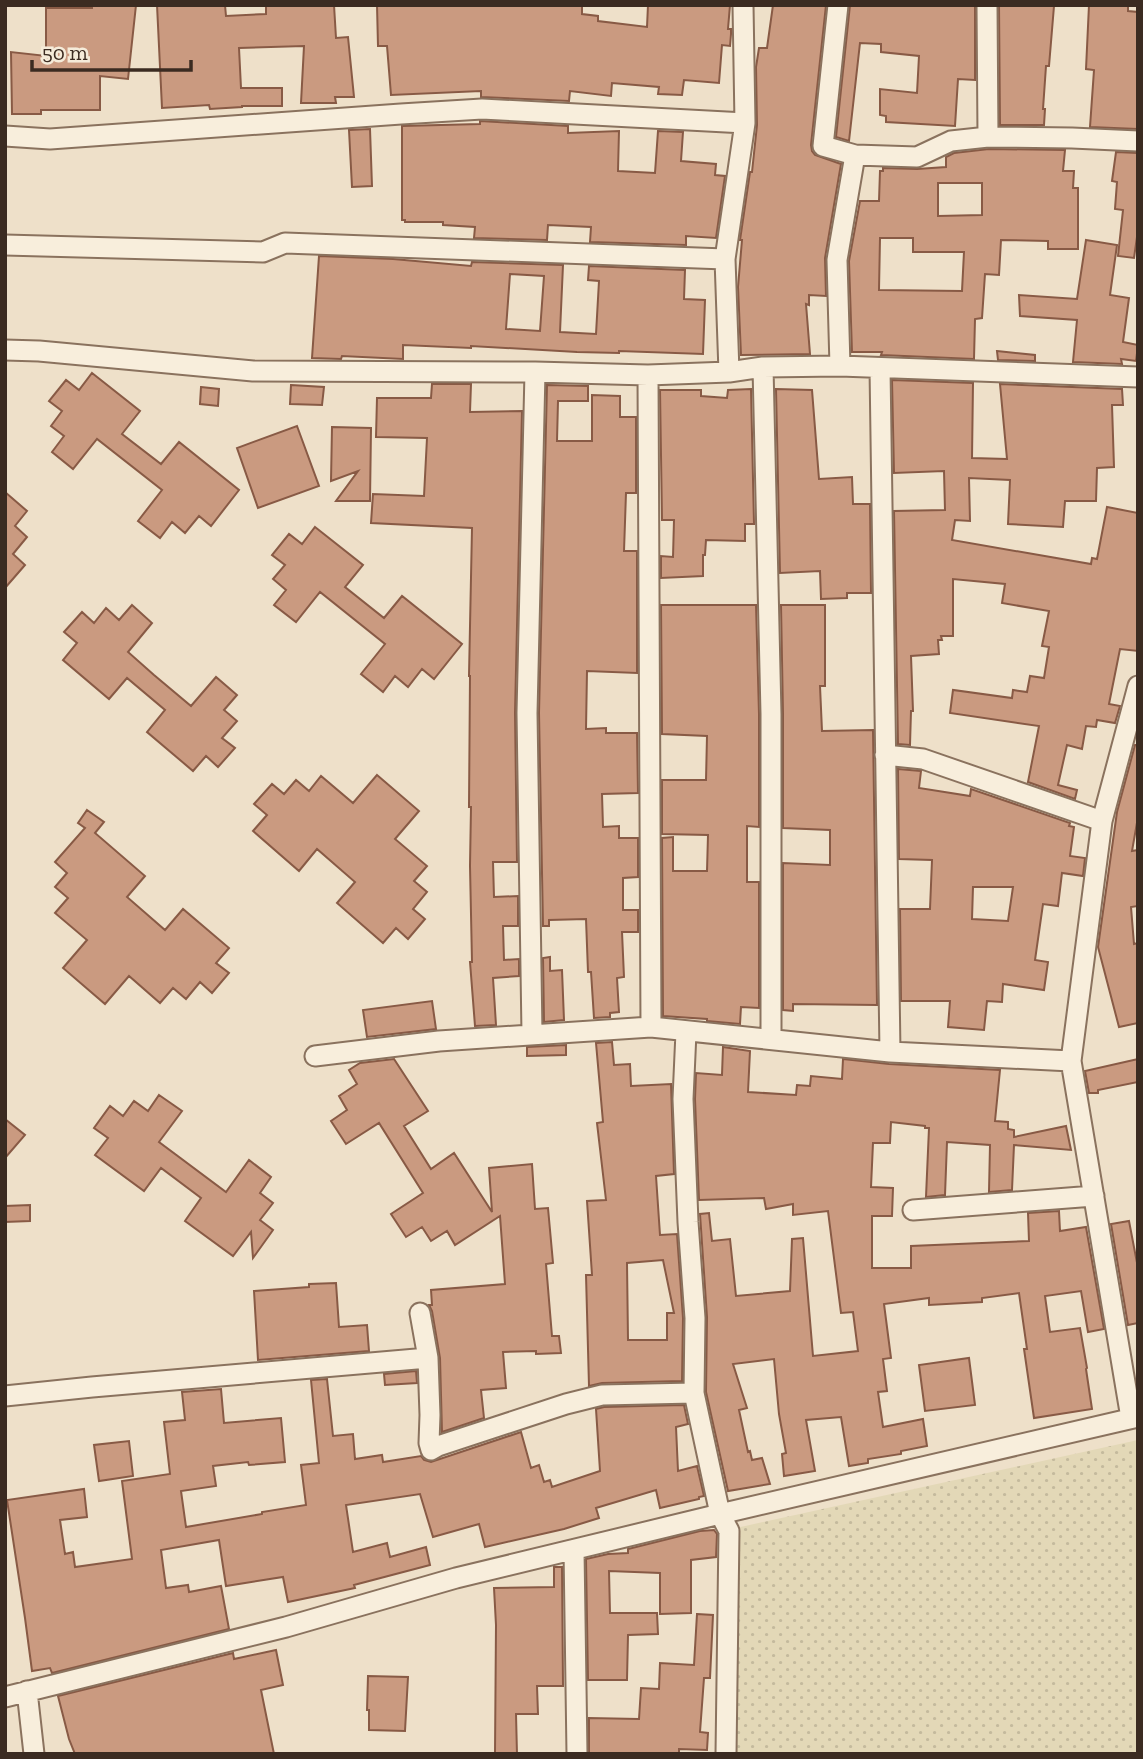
<svg xmlns="http://www.w3.org/2000/svg" width="1143" height="1759" font-family="'Zilla Slab',serif">
  <defs>
    <pattern id="farmland-dots" width="8" height="8" patternUnits="userSpaceOnUse" patternTransform="scale(1.75)"><rect width="8" height="8" fill="#e3d8b7"/><path d="M2 2h.1M6 6h.1" fill="none" stroke="#c4ba9d" stroke-width="1.8" stroke-linecap="round"/></pattern>
  </defs>
  <rect width="100%" height="100%" fill="#eee0c9"/>
  <path fill="url(#farmland-dots)" d="M1138 1440V1754H735L736 1528Z"/>
  <path fill="#ca9a80" stroke="#885a45" stroke-width="2" fill-rule="evenodd" d="M92 5H136L128 79 100 76V110H41V114H12L11 52 46 56V8H92Z
    M157 5H225L226 16 266 14V5H334L336 38 348 37 354 97H335L336 103H301L304 46 239 48 241 88H282V106H242V107L210 109 209 105 162 108Z
    M377 5H582V14L598 16V21L647 27 648 5H730L728 29H731V34L730 46 722 45 719 83 684 80 682 95 658 94 659 87 612 83 611 96 570 91 569 101 481 97V91L391 95 387 46H378Z
    M773 5H826L811 145 812 151 815 155 841 164 825 258 826 296 809 295V305L806 304 810 354 741 355 738 287 742 240H740L750 172H752L757 125 756 67 759 48H767Z
    M850 5H975V80L958 79 955 126 886 122V116L880 115V89L917 93 919 56 881 52V44L860 43 849 141 836 137Z
    M999 5 1054 6 1049 66H1046L1043 109H1045L1044 125H1000Z
    M1089 5 1128 6V11L1138 12V129L1090 127 1094 70 1086 69Z
    M480 121 568 126V133L619 131 618 171 655 173 658 131 683 132 681 161 716 164 715 175 725 176 716 238 686 236V245L590 242 591 227 548 225 547 240 474 238 475 227 443 225V222H405V220H402V126L480 124Z
    M370 129 372 186 352 187 349 130Z
    M989 149 1065 150 1063 171H1074L1073 188H1078V249H1048V241L1001 240 999 275 985 274 982 318 975 319 974 359 881 355 882 352H852L849 261 860 201H879L880 171H883V168L917 169 946 167V157L954 153ZM938 183H982V215L938 216ZM880 238H913V252H964L962 291 879 290Z
    M1116 152 1138 153V230L1134 258 1118 256 1123 210 1115 209 1117 182 1112 181Z
    M1086 240 1117 245 1110 295 1129 298 1123 342 1138 345 1136 361 1121 359 1122 364 1073 362 1077 320 1020 316 1019 295 1077 299Z
    M319 256 393 259 471 266 472 262 563 265 560 332 596 334 599 281 588 280 589 266 685 270 684 299 705 300 703 354 619 351V353L577 352 471 346V348L403 345V359L342 356 341 359 312 358ZM510 274 544 276 540 331 506 329Z
    M997 351 1035 355V361L998 360Z
    M92 373 140 411 122 434 161 464 179 442 239 490 211 526 199 516 185 533 172 522 160 538 138 521 162 490 97 439 73 469 52 452 64 436 51 426 62 411 49 401 66 380 79 390Z
    M892 380 973 383 972 458 1007 459 1000 384 1122 389 1123 405H1112L1114 467 1097 468 1096 501H1065L1063 527 1008 524 1010 480 969 478 970 521 955 520 952 540 1091 564 1092 558 1097 559 1107 507 1138 513V651L1120 649 1109 704 1120 706 1115 723 1097 720 1096 727 1086 726 1082 749 1067 745 1058 785 1077 790 1075 799 1028 782 1039 726 950 713 953 690 1012 698 1013 690 1027 692 1030 676 1044 678 1049 647 1042 646 1049 611 1002 603 1005 584 953 579V636H941L942 640H938L939 654 911 656 913 711H911L910 745 898 744 894 511 945 510 944 471 894 473Z
    M432 384H471L470 412 522 411 515 713 517 862H493L494 897 518 896V926H503L504 960 519 959V976L493 978 496 1025 475 1026 470 962H472L470 866 471 807H469L470 676H469L472 528 371 523 373 494 424 496 427 438 376 437 377 398H431Z
    M291 385 324 387 322 405 290 404Z
    M547 385 588 386V401H558L557 441H592V395L620 396V417H636V493H626L624 551H637V673L587 671 586 729 606 728V733H637L638 793 602 794 603 827 619 826V838H638V877L623 878V910H638V932H622L624 977 617 978 619 1012 610 1013V1017L594 1018 591 972H588L586 919 549 920V926H543L539 713Z
    M201 387 219 389 218 406 200 404Z
    M751 389 754 524H745V541L706 540 705 555H703V576L661 578V556L673 557 674 520H662L660 390H701V396L727 398 728 390Z
    M776 389 812 390 819 479 852 477 853 504H870L871 593H847V598L821 599 820 571 780 573Z
    M297 426 319 486 258 508 237 448Z
    M332 427 371 428 370 501H336L358 471 331 481Z
    M5 492 27 511 15 526 27 537 13 554 25 565 5 588Z
    M315 527 363 565 345 587 384 618 402 596 462 644 434 679 422 669 408 687 395 676 383 692 361 674 385 644 320 592 296 622 274 605 286 590 273 579 285 565 272 555 289 534 302 544Z
    M132 605 152 623 128 652 154 675 191 706 216 677 237 695 224 710 237 721 222 738 235 748 218 767 206 756 193 771 147 732 165 710 127 678 109 699 63 660 77 643 64 632 82 612 94 623 106 608 119 620Z
    M661 605H756L759 714V827L747 826V882H759V1008L741 1007 740 1024 707 1021V1019L663 1016 662 838 673 837V871H707L708 835 662 834V780H706L707 736 662 734Z
    M781 605H825V686H820L822 731 873 730 877 1005 793 1004V1011L783 1010V863L830 865V830L783 828V714Z
    M1135 745H1138V817L1132 851 1138 850V906L1131 907 1134 944 1138 943V1023L1119 1027 1098 947 1117 812Z
    M898 769 921 771 919 788 970 796 971 789 1070 823 1069 826 1074 827 1070 856 1085 858 1083 876 1062 873 1058 906 1043 904 1035 960 1048 962 1044 990 1003 984 1002 1002 987 1001 984 1030 948 1027 950 1001H901L900 909H930L932 860 899 859ZM973 887H1013L1008 921 972 919Z
    M377 775 419 811 395 839 427 866 414 881 427 892 413 909 425 919 408 939 396 928 383 943 337 903 355 882 317 849 299 871 253 831 267 815 254 804 272 784 284 794 296 780 309 791 321 776 353 803Z
    M87 810 104 822 95 833 145 876 127 897 165 930 183 909 229 948 216 963 229 973 212 993 200 982 186 999 173 988 160 1003 129 976 105 1004 63 968 87 940 55 913 68 898 55 887 67 873 55 862 85 828 78 823Z
    M550 957V971L562 970 564 1020 544 1022 543 958Z
    M432 1001 436 1029 367 1037 363 1010Z
    M612 1042 614 1065 630 1064 631 1086 671 1084 674 1174 656 1176 660 1235 677 1234 683 1318 682 1381 602 1383 589 1386 586 1275H592L587 1201 606 1200 597 1123 603 1122 596 1043ZM663 1260 674 1313H667V1340H628L627 1263Z
    M566 1045V1055L527 1056V1047Z
    M723 1047 750 1051 748 1092 796 1095 797 1085 810 1086 811 1076 842 1079 843 1059 889 1064 1000 1070 995 1121 1008 1122V1129L1014 1130V1137L1066 1126 1071 1150 1014 1145 1012 1190 989 1192 990 1145 947 1142 945 1195 926 1197 929 1128H925V1126L891 1122 890 1143H873L871 1187 893 1188 892 1216H872V1268H911V1246L1029 1241 1028 1213 1059 1211 1060 1231 1086 1227 1104 1329 1088 1332 1081 1291 1045 1296 1050 1332 1080 1328 1087 1368 1086 1369 1092 1409 1034 1418 1024 1349H1027L1019 1293 982 1298V1302L929 1305V1298L884 1304 891 1358 883 1359 887 1391 878 1392 883 1427 923 1419 927 1446 901 1451V1454L868 1459V1463L849 1466 841 1417 806 1420 815 1471 784 1476 782 1454 786 1453 779 1414 774 1359 733 1364 747 1408 739 1410 748 1452 750 1451 752 1460 762 1458 770 1484 728 1491 706 1392 707 1317 700 1214 709 1213 712 1241 730 1239 736 1296 790 1291 792 1239 803 1238 813 1356 858 1351 853 1312 841 1313 828 1211 793 1215V1204L766 1209 764 1198 699 1200 695 1099 696 1073 722 1075Z
    M394 1059 428 1111 404 1126 431 1169 454 1153 492 1212 489 1168 532 1164 535 1209 548 1208 553 1263 546 1264 552 1336H559L561 1353 536 1354V1351L503 1352 506 1388 481 1390 484 1418 442 1432 440 1358 432 1311 429 1305H432L431 1290 505 1284 500 1216 455 1245 447 1231 431 1241 422 1227 406 1237 391 1214 423 1193 379 1123 346 1144 331 1121 347 1110 339 1096 357 1084 349 1070 360 1063Z
    M1138 1059V1082L1098 1090V1093H1089L1085 1071Z
    M159 1095 182 1111 159 1142 226 1192 249 1160 271 1177 260 1193 273 1203 260 1220 273 1230 253 1258 251 1232 233 1256 185 1221 201 1198 161 1168 144 1191 95 1155 108 1138 94 1128 110 1106 123 1116 134 1101 148 1111Z
    M5 1119 25 1135 5 1158Z
    M30 1205V1221L5 1222V1206Z
    M1129 1221 1138 1268V1323L1128 1325 1111 1224Z
    M336 1283 339 1327 367 1325 369 1351 258 1360 254 1291 309 1287V1284Z
    M969 1358 975 1405 925 1411 919 1365Z
    M416 1371 417 1383 385 1385 384 1374Z
    M327 1379 333 1436 353 1434 355 1459 382 1455 383 1462 421 1456 424 1460 431 1462 521 1432 531 1468 539 1465 544 1482 550 1480 552 1487 600 1471 596 1409 604 1407 684 1405 688 1424 676 1427 678 1471 697 1466 704 1496 699 1497V1499L660 1508 656 1490 596 1508 599 1518 564 1529 485 1547 479 1524 433 1537 420 1494 346 1505 353 1552 387 1543 390 1557 426 1547 430 1565 354 1585 355 1588 288 1602 283 1577 226 1586 219 1540 161 1550 166 1588 188 1585 189 1592 221 1586 229 1629 52 1673 50 1668 32 1671 25 1618 7 1500 84 1489 87 1517 60 1520 65 1554 73 1552 75 1567 132 1559 122 1481 170 1474 164 1422 185 1420 182 1392 221 1389 224 1423 281 1418 285 1462 249 1465 248 1462 213 1466 216 1486 181 1491 186 1527 262 1514V1512L306 1505 301 1465 319 1463 311 1380Z
    M129 1441 133 1476 99 1481 94 1445Z
    M714 1530 717 1534 716 1557 691 1560V1613L660 1614V1573L609 1571 610 1613H657L658 1634 628 1635 627 1680H588L586 1559 608 1554 628 1553V1549L700 1531Z
    M554 1567H562L563 1686H537L538 1714H516L517 1754H495L496 1625 494 1588 554 1587Z
    M697 1614 713 1615 710 1678H704L700 1732 708 1733 707 1750 679 1749V1754H589V1718L639 1719 641 1688 659 1689 660 1663 694 1665Z
    M276 1650 283 1685 261 1690 274 1754H75L69 1739 58 1696 233 1653 234 1659Z
    M368 1676 408 1677 405 1731 369 1730V1710H367Z"/>
  <g fill="none" stroke-linecap="round" stroke-linejoin="round">
    <g stroke="#8a725e" stroke-width="23">
      <path id="street" d="M838 5 823 146 855 155 917 157 951 141 988 137 1072 138 1138 141
        M987 5 988 137
        M5 136 50 139 401 114 482 109 745 123
        M5 245 263 252 285 243 725 259
        M5 350 39 351 253 371 535 372 648 375 729 372 763 367 840 366 1138 377
        M840 366 837 260 855 155
        M763 367 771 714V1039
        M880 368 890 1052
        M729 372 725 259 745 123 743 5
        M648 375 651 1027
        M885 755 923 759 1102 821
        M686 1032 683 1099 688 1222 695 1318 694 1393 720 1514 729 1531 726 1754
        M532 1034 527 713 535 372
        M315 1056 439 1041 651 1027 890 1052 1071 1061
        M913 1210 1094 1196
        M420 1313 428 1358 430 1415 429 1443 431 1450 438 1446 566 1404 602 1395 694 1393
        M5 1396 92 1387 428 1358
        M1131 1418 1071 1061 1102 821 1138 686
        M574 1550 577 1754
        M27 1691 34 1754
        M5 1697 286 1627 456 1578 720 1514 1138 1417"/>
    </g>
    <use href="#street" stroke="#f8eedc" stroke-width="19"/>
  </g>
  <rect width="1143" height="1759" fill="none" stroke="#3b2b21" stroke-width="14"/>
  <path d="M32 60v10h159v-10" fill="none" stroke="#3b2b21" stroke-width="3.5"/>
  <text x="42" y="60" font-size="21" fill="#3b2b21" stroke="#f5ebd9" stroke-width="5" paint-order="stroke">50 m</text>
</svg>
